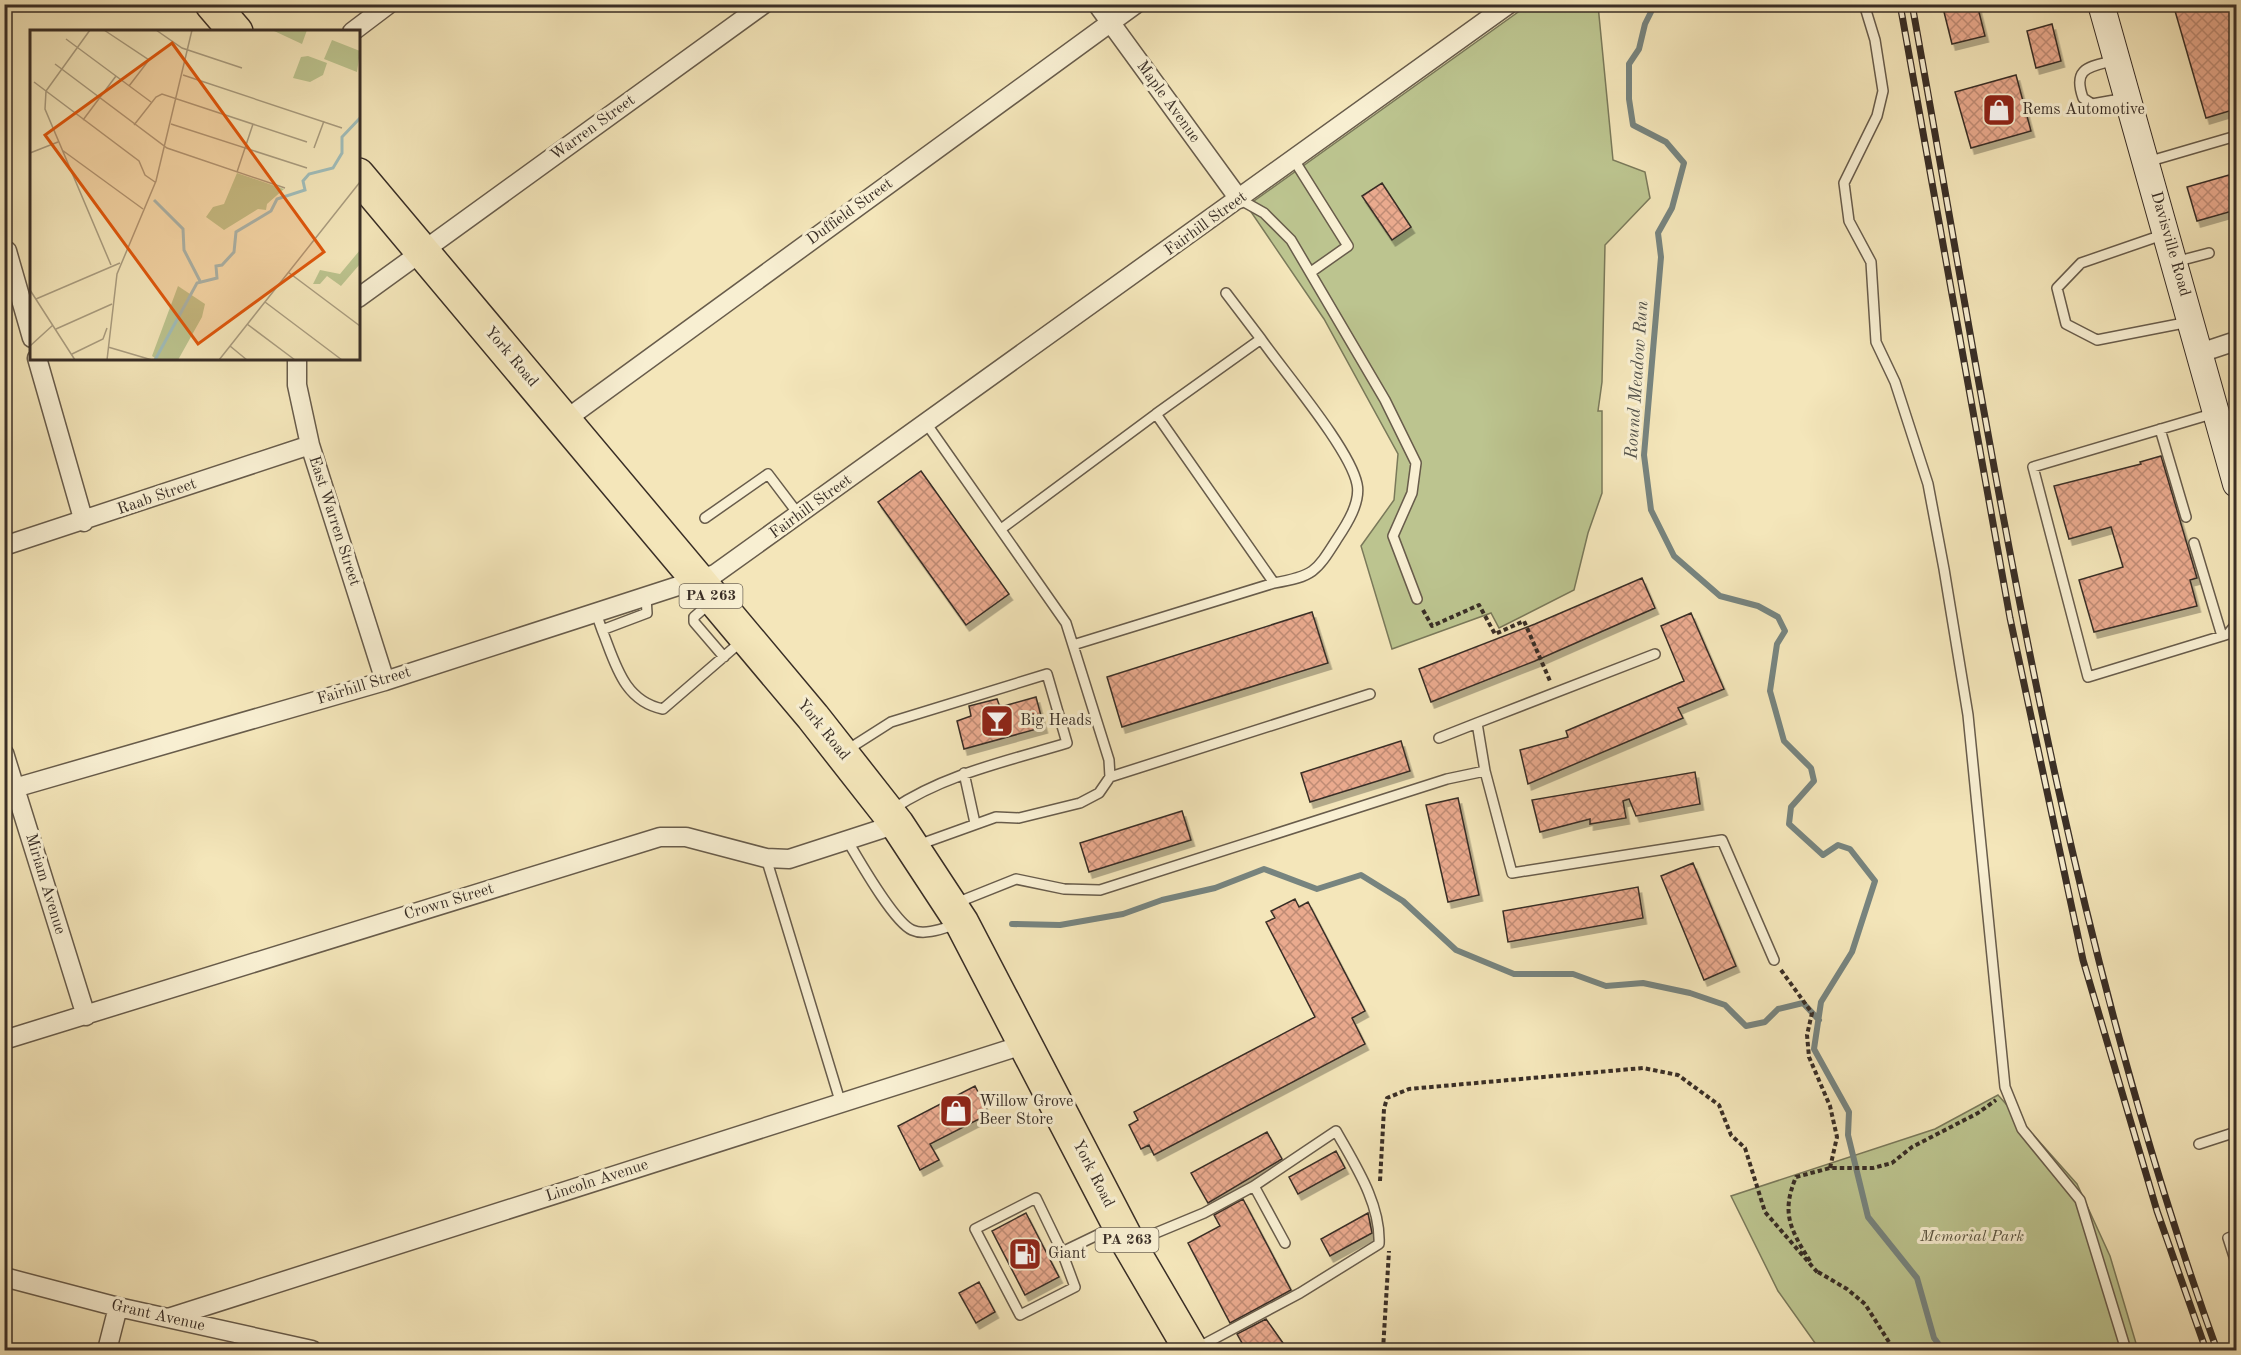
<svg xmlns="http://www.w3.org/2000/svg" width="2241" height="1355" font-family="'Old Standard TT',serif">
  <defs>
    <pattern id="building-cross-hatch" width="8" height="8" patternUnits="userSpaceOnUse" patternTransform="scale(1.5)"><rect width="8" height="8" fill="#eaaa8e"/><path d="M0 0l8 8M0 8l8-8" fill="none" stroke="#bf8b74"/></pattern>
    <filter id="shadow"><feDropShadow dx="3.5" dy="6" stdDeviation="0" flood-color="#0004"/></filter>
  </defs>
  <rect width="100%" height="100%" fill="#f4e6ba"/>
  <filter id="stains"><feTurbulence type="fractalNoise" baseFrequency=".00333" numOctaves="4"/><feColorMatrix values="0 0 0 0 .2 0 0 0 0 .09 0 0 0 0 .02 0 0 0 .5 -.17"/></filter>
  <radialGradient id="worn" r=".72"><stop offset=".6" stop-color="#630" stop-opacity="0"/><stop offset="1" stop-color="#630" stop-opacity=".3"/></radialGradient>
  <path fill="#bcc48f" stroke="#7a795a" stroke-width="1.5" d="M1528 5H1598L1613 160 1645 172 1650 198 1605 245 1602 382 1598 411H1602V493L1588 533 1574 590 1499 628 1491 613 1392 649 1361 546 1394 500 1398 454 1324 319 1247 206Z
    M1998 1095 2077 1184 2110 1256 2138 1350H1820L1778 1291 1731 1196 1935 1129Z"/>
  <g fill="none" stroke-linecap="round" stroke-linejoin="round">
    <path stroke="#77847f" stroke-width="6" d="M1655 4 1645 24 1639 49 1629 64V99L1633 125 1666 142 1684 163 1672 208 1658 233 1661 257 1644 455 1651 510 1674 556 1720 596 1758 606 1778 617 1785 631 1777 644 1770 691 1784 741 1811 768 1814 781 1791 807 1789 824 1823 855 1838 845 1850 849 1875 881 1852 952 1821 1002 1814 1049 1849 1112 1848 1135 1868 1217 1917 1278 1934 1338 1943 1350
      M1012 924 1060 925 1123 914 1162 900 1215 888 1264 869 1317 889 1361 875 1403 901 1456 950 1514 974H1573L1606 986 1643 983 1690 993 1725 1005 1746 1026 1765 1022 1778 1009 1803 1003 1819 1020"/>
  </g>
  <path fill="url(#building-cross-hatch)" stroke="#392e26" stroke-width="1.5" filter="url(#shadow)" d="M1942 4H1977L1985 36 1952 44Z
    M2173 4H2236V109L2206 118Z
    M2052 24 2061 61 2036 68 2027 31Z
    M2016 75 2031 131 1971 148 1955 92Z
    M2236 173V210L2197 221 2187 187Z
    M1382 183 1411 227 1392 240 1362 196Z
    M2161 456 2197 578 2190 580 2197 606 2094 632 2079 580 2123 567 2111 527 2069 539 2054 486 2141 464 2140 462Z
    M921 471 1009 594 966 625 878 502Z
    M1642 578 1655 608 1535 661 1431 702 1419 669 1535 624Z
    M1312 612 1328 663 1122 727 1107 677Z
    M1691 613 1724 689 1678 708 1683 718 1528 784 1520 750 1568 737 1566 731 1684 681 1661 626Z
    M1036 697 1044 727 964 749 957 721 971 716 969 706 997 699 1000 707Z
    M1401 741 1410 771 1310 802 1301 773Z
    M1695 772 1700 804 1636 816 1629 799 1623 801 1626 818 1590 824V819L1540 832 1532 800Z
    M1458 798 1479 895 1448 902 1426 805Z
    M1182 811 1191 840 1089 872 1080 843Z
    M1693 863 1736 966 1704 980 1661 876Z
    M1638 887 1643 918 1508 942 1503 911Z
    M1295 899 1299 907 1308 902 1365 1011 1352 1018 1365 1044 1154 1155 1149 1145 1141 1149 1129 1125 1138 1120 1134 1112 1315 1017 1266 922 1275 918 1271 911Z
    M975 1086 989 1114 930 1144 939 1160 920 1170 898 1126Z
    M1267 1132 1282 1159 1208 1203 1191 1173Z
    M1336 1151 1345 1168 1298 1194 1289 1177Z
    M1243 1199 1291 1290 1230 1323 1188 1243 1220 1226 1214 1215Z
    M1026 1213 1059 1277 1025 1295 992 1231Z
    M1368 1213 1372 1233 1330 1256 1321 1239Z
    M979 1282 995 1312 976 1323 959 1293Z
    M1266 1319 1288 1350H1246L1237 1334Z"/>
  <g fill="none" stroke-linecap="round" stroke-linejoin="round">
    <g stroke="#685c4b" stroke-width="12">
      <path id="lane" d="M1864 4 1875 40 1883 91 1877 116 1844 183 1849 221 1871 262 1876 342 1895 382 1928 484 1944 569 1968 715 2005 1087 2022 1129 2080 1200 2126 1350
        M2115 60C2090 67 2072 67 2083 98L2092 104 2126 98
        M1294 160 1348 246 1311 272
        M2147 162 2236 136
        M1239 199 1264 213 1291 240 1385 400 1416 463 1412 493 1393 536 1417 599
        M2165 234 2081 263 2057 288 2066 324 2097 340 2189 322
        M2175 262 2209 253
        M1261 339C1284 372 1350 449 1357 484 1361 502 1347 524 1337 539 1316 572 1314 576 1274 583
        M2215 413 2033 467 2088 677 2222 636 2228 634 2236 624
        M1156 414 1261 339 1226 293
        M926 423 1066 623 1109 760 1110 777
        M2160 429 2186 517
        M705 518 768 474 799 515
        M1001 529 1156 414 1274 583 1073 645
        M2194 543 2222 636
        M710 603 694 617V622L724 657
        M596 613 602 630 647 613 646 597
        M602 630C615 662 623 701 663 709L743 640
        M1439 738 1477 723
        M847 750 891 722 1047 674 1067 743C1008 761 945 774 893 809
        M1485 771 1477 723 1655 654
        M964 773 975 823
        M847 840C859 860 893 921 912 930 925 936 944 928 957 924
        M918 845 996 817 1019 818 1080 803 1099 793 1110 777 1370 694
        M766 858 841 1104
        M956 903 1016 879 1064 889 1100 890 1447 779 1485 771 1512 873 1722 840 1774 960
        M2199 1144 2236 1132
        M2236 1235 2228 1238 2236 1263
        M1134 1242 1204 1213 1254 1186 1285 1243
        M1062 1252 1075 1287 1020 1315 975 1229 1036 1198 1062 1252 1114 1227
        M1197 1348 1300 1293 1379 1244C1381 1204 1355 1165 1336 1131L1254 1186"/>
    </g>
    <g stroke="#685c4b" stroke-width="21">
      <path id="street" d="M1097 4 1239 199
        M352 32 389 4
        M4 251H7L32 338
        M358 298 764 4
        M2200 353 2236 341
        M37 358 84 522
        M297 358V385L310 445 385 681
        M565 420 1136 4
        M4 546 310 445
        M4 753 86 1016
        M4 791 385 681 715 574 1509 4
        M4 1040 660 837H686L766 858 789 859 897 824
        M4 1277 118 1307 312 1350
        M168 1318 1026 1044
        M107 1350 118 1307"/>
    </g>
    <g stroke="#392e26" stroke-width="28">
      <path id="secondary" d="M2101 4 2236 484"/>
    </g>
    <g stroke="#392e26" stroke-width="36">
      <path id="highway" d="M212 4 236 32
        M358 175 813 717 897 824 962 923 1129 1244 1191 1350"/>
    </g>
    <path stroke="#392e26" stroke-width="4" stroke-dasharray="4.5 3" stroke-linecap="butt" d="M1423 610 1432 626 1479 605 1495 634 1524 621 1550 681
      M1781 970 1812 1013 1807 1035 1809 1057 1830 1106 1837 1137 1830 1168
      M1380 1181 1384 1109 1387 1098 1409 1089 1643 1068 1678 1075 1719 1105 1731 1135 1745 1148 1765 1212 1818 1273
      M1810 1261C1790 1229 1781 1213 1796 1177L1830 1168H1873L1892 1163 1912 1147 1978 1113 1996 1100
      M1818 1272 1847 1289 1865 1304 1894 1350
      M1383 1350 1389 1251"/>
    <use href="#lane" stroke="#f8efd2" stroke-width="9"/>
    <use href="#street" stroke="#f8efd2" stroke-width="18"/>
    <use href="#secondary" stroke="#f8efd2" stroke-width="26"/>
    <use href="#highway" stroke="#f4e6ba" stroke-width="33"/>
    <g stroke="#392e26" stroke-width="7">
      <path id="rail" d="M1900 4 2010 618 2083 960 2157 1211 2206 1350
        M1912 4C1994 458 2059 915 2217 1350"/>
    </g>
    <use href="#rail" stroke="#f8efd2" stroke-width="4.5" stroke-dasharray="14" stroke-linecap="butt"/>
  </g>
  <defs>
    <g id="shop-square" transform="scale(1.725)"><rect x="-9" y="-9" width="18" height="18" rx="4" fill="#8f2418" stroke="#f8efd2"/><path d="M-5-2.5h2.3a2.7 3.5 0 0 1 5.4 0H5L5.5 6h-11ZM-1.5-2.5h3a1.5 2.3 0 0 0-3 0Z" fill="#fff"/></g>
    <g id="bar-square" transform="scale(1.725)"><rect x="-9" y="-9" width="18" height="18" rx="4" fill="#8f2418" stroke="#f8efd2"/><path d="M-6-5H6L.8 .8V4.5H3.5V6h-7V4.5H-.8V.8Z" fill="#fff"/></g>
    <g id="fuel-square" transform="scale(1.725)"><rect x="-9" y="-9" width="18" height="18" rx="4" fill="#8f2418" stroke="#f8efd2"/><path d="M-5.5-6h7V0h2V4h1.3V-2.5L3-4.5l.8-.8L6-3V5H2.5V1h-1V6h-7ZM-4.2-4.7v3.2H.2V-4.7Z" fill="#fff"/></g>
  </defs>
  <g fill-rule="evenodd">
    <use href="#shop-square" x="1999" y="110"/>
    <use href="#bar-square" x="997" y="721"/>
    <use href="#shop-square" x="956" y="1111"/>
    <use href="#fuel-square" x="1025" y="1254"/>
  </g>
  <g text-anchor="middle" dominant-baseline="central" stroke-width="6" stroke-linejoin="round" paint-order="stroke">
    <g fill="#f8efd2" stroke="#72685a" stroke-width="1.5">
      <rect x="679.5" y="584" width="63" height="24" rx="4.5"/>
      <rect x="1095.5" y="1228" width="63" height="24" rx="4.5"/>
    </g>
    <g font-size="15" font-weight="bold" fill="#392e26">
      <text x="711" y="596">PA 263</text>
      <text x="1127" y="1240">PA 263</text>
    </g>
    <g font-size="16" fill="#392e26" stroke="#f8efd2">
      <text transform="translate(1168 102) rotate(54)">Maple Avenue</text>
      <text transform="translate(593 128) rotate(-36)">Warren Street</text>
      <text transform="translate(850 212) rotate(-36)">Duffield Street</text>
      <text transform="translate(1206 224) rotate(-36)">Fairhill Street</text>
      <text transform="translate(2170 244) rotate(74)">Davisville Road</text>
      <text transform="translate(511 357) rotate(50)">York Road</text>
      <text transform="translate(157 497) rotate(-19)">Raab Street</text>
      <text transform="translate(811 507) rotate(-36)">Fairhill Street</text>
      <text transform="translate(334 521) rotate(72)">East Warren Street</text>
      <text transform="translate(364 686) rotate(-17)">Fairhill Street</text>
      <text transform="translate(823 730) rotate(51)">York Road</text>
      <text transform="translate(45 884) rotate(73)">Miriam Avenue</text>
      <text transform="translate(449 902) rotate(-17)">Crown Street</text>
      <text transform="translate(1093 1174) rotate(63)">York Road</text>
      <text transform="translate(597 1181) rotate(-18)">Lincoln Avenue</text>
      <text transform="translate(158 1316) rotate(13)">Grant Avenue</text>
    </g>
    <g font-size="16" fill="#392e26" stroke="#f8efd2" text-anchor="start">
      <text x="2022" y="110">Rems Automotive</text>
      <text x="1020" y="721">Big Heads</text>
      <text x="979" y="1102">Willow Grove<tspan x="979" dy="18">Beer Store</tspan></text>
      <text x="1048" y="1254">Giant</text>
    </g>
    <g font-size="16" font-style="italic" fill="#5a5440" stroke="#f8efd2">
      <text x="1972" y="1237">Memorial Park</text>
    </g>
    <g font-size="18" font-style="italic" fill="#53524b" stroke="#f8efd2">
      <text transform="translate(1637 380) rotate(-86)">Round Meadow Run</text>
    </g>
  </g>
  <g transform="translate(30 30)">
    <rect width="330" height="330" fill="#f4e6ba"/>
    <path d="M330 220V234L311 256 297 246 290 254H283L290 240 310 244Z" fill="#bcc48f"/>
    <path d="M242 0H277L272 14ZM302 10 330 21 327 42 294 29ZM278 26 297 33 293 45 280 52 263 48 271 27ZM207 143 254 159 237 174 236 180 228 179 194 200 176 187 183 177 194 174ZM148 256 175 274 172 287 148 330H128L122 326Z" fill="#bcc48f"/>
    <path fill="none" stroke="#a0bdba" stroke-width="3" d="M124 170 153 199 154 220 170 251M125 330 167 253 187 248 186 236 192 235 204 222 206 202 241 181 247 169 275 160 273 151 279 144 303 138 312 123V107L330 88"/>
    <path fill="none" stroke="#a99c7f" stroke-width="1.5" d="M60 0 16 61 15 79 81 235M74 0 119 30 99 56M126 0 152 18 212 38M36 9 121 72M25 34 137 118 255 158M153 45 312 98M4 52 109 131 115 145 125 152M53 90 86 46M141 94 277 138M104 95 126 67 132 64 277 112M284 118 294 91M32 120 113 179M0 123 28 112M207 142 223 94M258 242 330 296M0 260 45 330M6 269 90 233M235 272 312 330M217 294 265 330M26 299 82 274M0 316 23 295M200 316 217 330M78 317 122 330M42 324 73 309 77 298M77 330 87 244 126 151 162 0M189 330 330 152"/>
    <path fill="#df570d" fill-opacity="0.15" stroke="#df570d" stroke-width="3" d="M142 13 294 222 168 314 15 105Z"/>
    <rect width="330" height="330" fill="none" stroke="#392e26" stroke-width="3"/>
  </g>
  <rect width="2241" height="1355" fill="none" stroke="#f4e6ba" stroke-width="24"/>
  <rect x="6" y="6" width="2229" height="1343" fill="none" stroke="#392e26" stroke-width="3"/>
  <rect x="12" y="12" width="2217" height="1331" fill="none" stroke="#392e26" stroke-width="1.5"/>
  <rect width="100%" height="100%" filter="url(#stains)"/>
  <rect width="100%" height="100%" fill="url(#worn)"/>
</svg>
